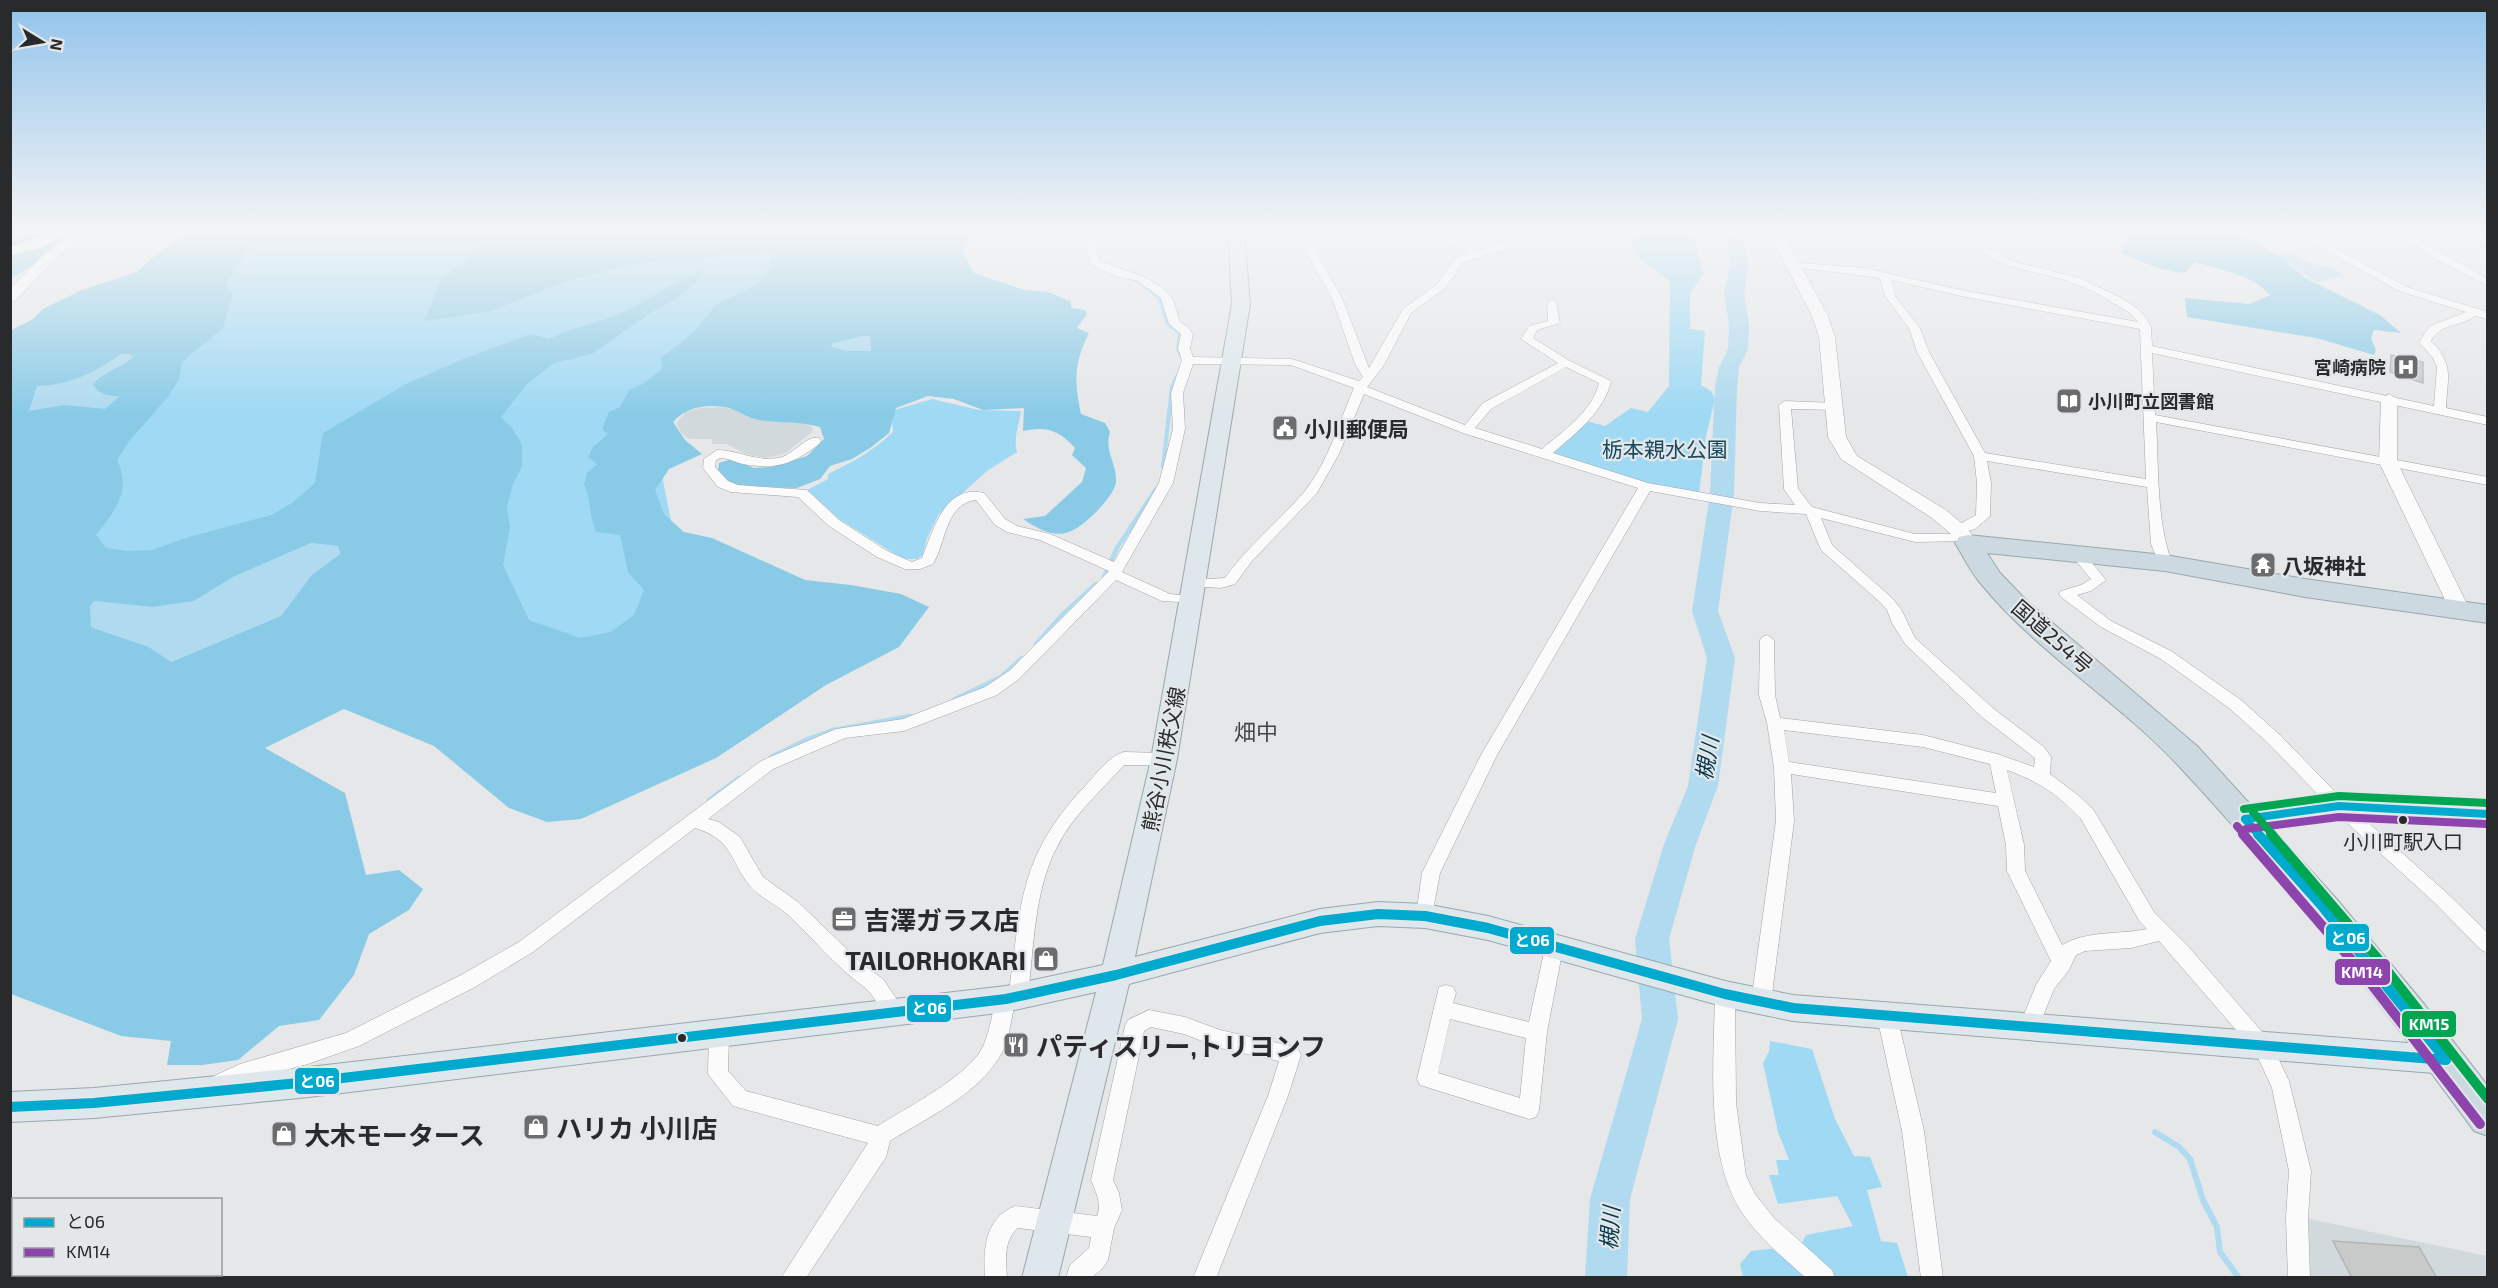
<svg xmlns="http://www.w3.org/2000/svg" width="2498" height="1288" font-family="'Exo 2','Noto Sans JP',sans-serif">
  <rect width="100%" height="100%" fill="#e5e7e8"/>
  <path fill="#d2d9dc" d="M720 407 801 422 811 426 813 431 786 453 765 458 746 454 726 444H712V439H690L682 434 676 424 686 412 700 408Z
    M2309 1219 2487 1256V1277H2310Z"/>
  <path fill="#9fd9f4" d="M245 233H715L806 254 651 419 701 674 394 660 256 726 11 570Z
    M1650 233H1693C1700 247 1698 260 1703 274L1690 294V329L1705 331 1701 385 1711 391 1715 399 1706 436 1699 494 1657 487 1553 454 1552 450 1586 421 1605 426 1631 408 1648 412 1669 386 1670 281 1642 260 1627 236Z
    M932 399 979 410 1021 411C1019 424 1013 439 1017 452L987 471 939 514 927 538 923 555 917 559H903L839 519 807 490 828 479V474C853 462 873 451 893 432L891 411Z
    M1770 1041 1812 1049 1835 1119 1854 1156 1870 1157 1882 1187 1867 1190 1881 1241 1897 1243 1908 1277H1831L1799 1249 1806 1235 1853 1226 1837 1196 1778 1204 1769 1175H1779L1776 1160H1789L1778 1132 1763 1063 1769 1052Z
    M1778 1248 1814 1277H1743L1740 1264 1751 1251Z"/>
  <path fill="#89cbe7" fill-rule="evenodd" d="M11 233H91L11 278Z
    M186 233H258L226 284 233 293 223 328 182 362 179 379 168 397 130 440 117 460C132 491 115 511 96 535L106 548 127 551 152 550 189 537 271 515 292 503 315 483 323 433 408 383 463 359 531 334 549 339C571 328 593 324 615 316 644 305 679 276 706 270L693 285 673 301 652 312 592 354 554 363 527 384 501 417 512 428 522 445V466L513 484 507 507 510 528 503 565 529 620 580 638 611 632 634 615 644 590 628 572 620 535 596 532C589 515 591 500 584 484L587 473 597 464 588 457 593 447 608 434 602 429 609 412 620 407 629 390 643 384 662 369 661 358 693 333 716 305 756 285 771 266 770 250 698 259 638 263 567 281 491 311 424 321 442 278 480 248 547 233H967L963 252 974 273 1024 290 1048 292 1070 301 1072 308 1085 310 1087 314 1077 328 1089 333C1074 363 1074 381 1081 414L1105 423 1110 432C1104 452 1117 463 1116 482 1115 491 1105 502 1099 509 1071 538 1057 542 1023 519L1045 516 1082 482 1086 468 1072 455 1075 448C1059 430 1046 426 1023 431L1024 408 983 410 954 399 928 396 896 408 889 433 870 448 852 459 830 466 820 479 797 488 743 487 726 482 718 470 719 463 732 459 754 468 771 467 807 456 824 439 820 427C797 420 775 424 755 419 744 416 735 408 724 407 705 404 685 408 673 422L685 440 702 454 669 469 655 490 664 514 684 532 712 538 805 580 851 585 901 594 929 607 899 647 826 685 716 758 581 819 547 822 509 808 434 746 344 709 265 748 345 793 366 875 399 870 423 889 409 910 369 934 354 975 319 1020 279 1026 238 1060 202 1065H167L171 1041 121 1036 11 994 10 331 33 319 43 309 82 290 137 272C139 268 180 236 186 233ZM311 543 338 546 340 554 312 574 281 616 171 662 149 647 91 627 94 601 153 607 194 601 233 577Z
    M2126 233H2233L2281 257 2305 278 2380 315 2401 333 2374 330 2371 338 2376 350 2374 355 2316 338 2187 317 2185 298 2250 304 2270 295C2252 274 2221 270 2195 262L2185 273C2161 271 2144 263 2122 253Z"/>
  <path fill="#afdaf0" d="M2290 253C2297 256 2306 263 2313 264 2325 266 2334 268 2344 276L2317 282 2277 256Z
    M864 336H870L871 351H847L831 347 833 343Z
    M121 354H130L133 357C122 368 102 372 93 385 100 395 108 396 120 396L105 409 65 405 29 411 37 386C68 386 96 372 121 354Z
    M311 543 338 546 340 554 312 575 281 616 171 662 149 647 91 627 90 606 94 601 153 607 194 601 233 577Z"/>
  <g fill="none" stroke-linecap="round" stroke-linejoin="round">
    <path stroke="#afdaf0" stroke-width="4" d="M1137 280 1159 298 1168 324 1180 332 1178 349 1181 356
      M1163 467 1172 387 1178 375
      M1154 493 1156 489"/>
    <path stroke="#afdaf0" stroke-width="4.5" d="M1104 577 1117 548 1155 491
      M1036 644 1062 615 1096 584
      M955 699 1001 677 1022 658
      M771 757 808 739 834 730 911 716
      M709 800 739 778"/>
    <path stroke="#afdaf0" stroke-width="6" d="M2155 1132 2179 1147 2190 1159 2203 1200 2217 1227 2220 1252 2239 1278"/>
    <path fill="#afdaf0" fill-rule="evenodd" d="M1721 233H1739L1745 242 1748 265 1744 294 1749 325 1748 349 1739 367 1737 387 1734 494 1718 611 1735 658 1718 786 1696 844 1669 939 1678 1019 1630 1199 1627 1278H1585L1590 1199 1642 1019 1635 939 1664 844 1688 786 1707 658 1692 611 1710 494 1715 387 1719 367 1728 349 1729 325 1724 294 1730 265 1727 242Z"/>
  </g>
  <path fill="#c8caca" stroke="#b4b5b6" stroke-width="1.5" d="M2391 355 2423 362V383L2390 372Z
    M2333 1241 2419 1247 2437 1278H2352Z"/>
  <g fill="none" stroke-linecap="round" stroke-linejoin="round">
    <g stroke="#a2a3a4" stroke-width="1">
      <path id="street" d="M1095 233H1106L1095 243 1100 261C1122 271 1152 275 1170 295 1175 301 1177 314 1180 322L1187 326 1193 334 1190 348 1193 357 1292 359 1359 381 1363 377 1355 364 1332 298 1295 233H1305L1342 298 1369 368 1403 309 1437 284 1456 258 1467 253 1434 233H1446L1477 250C1491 247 1502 245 1511 233H1521L1513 244 1503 250 1464 262 1445 288 1411 313 1384 365 1367 387 1465 425 1483 403 1558 363 1521 339 1529 326 1548 321 1547 303 1552 300 1556 301 1560 323 1537 330 1533 338 1570 361 1611 381C1604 412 1576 433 1553 453L1648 483 1760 503 1795 505 1784 489 1779 405 1785 401 1835 403 1839 404V410L1791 409 1798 489 1812 507 1915 534H1957L1951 530C1957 524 1969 520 1976 515L1977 483 1974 456 1917 352 1909 328 1885 296 1880 278 1794 267 1789 264 1790 262 1864 268 1966 291 2138 322 2130 313 2093 291 2065 280 2005 265 1984 254 1975 244 1976 233H1986L1985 243 1991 250 2012 261 2080 278 2121 298 2137 308 2147 319 2151 327 2152 346 2434 406 2437 367 2433 358 2419 342 2430 326 2466 312 2399 291 2294 233H2307L2407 287 2488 312V319L2475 316C2461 327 2440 323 2431 341 2455 365 2447 378 2446 408L2488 417V425L2152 353 2155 415 2488 477V485L2156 422C2159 469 2156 519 2172 563L2170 566H2160L2151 544 2147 487 1987 461 1991 483 1990 516 1975 529 1959 534 1969 535 1971 538 1969 541 1915 542 1821 518 1832 545 1891 597 1901 609 1915 638 1994 709 2044 747 2051 757 2050 774 2079 796 2093 809 2154 912 2187 945 2270 1041 2289 1081 2311 1171 2308 1218 2310 1278H2288L2286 1218 2289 1171 2272 1088 2256 1053 2159 941 2131 948 2085 951 2076 955 2069 970 2054 989 2036 1033 2029 1036 2022 1033 2019 1027 2036 985 2051 961 2007 871 2006 845 1998 806 1791 774 1794 821 1771 1002 1768 1008 1761 1010 1754 1008 1751 1002 1776 821 1774 767 1767 723 1759 695 1760 640 1762 637 1767 635 1774 640 1775 695 1780 718 1923 735 1997 754 2034 767 2035 758 1982 717 1905 644 1892 623 1887 610 1881 603 1821 550 1806 514 1760 511 1650 491 1497 755 1440 873 1431 921 1425 923 1419 921 1416 916 1422 873 1481 755 1638 488 1463 433 1364 394 1339 454 1317 493 1252 561 1235 584 1221 588 1190 586 1188 583 1190 580 1225 578C1248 546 1278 522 1304 492 1328 463 1339 422 1354 388L1291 365 1193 364 1183 393 1185 429 1173 483 1122 572 1170 594 1197 597 1199 600 1197 603 1162 601 1116 580 1019 679 997 695 904 731 845 738 773 769 708 819 719 822 740 837 763 877 798 902 862 964 883 979 906 1013 903 1019C884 1026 878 997 864 987 835 966 813 938 787 914 776 904 760 898 750 886 729 860 734 840 695 828L533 952 475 987 359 1046 308 1064 244 1081 221 1091 214 1088 211 1082 214 1076 240 1064 346 1033 461 975 519 942 761 761 836 729 903 719 985 687 1009 671 1109 571 1040 540 1007 532 995 525 976 500C945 504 946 543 933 564L920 569H905L877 557 829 526 798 497 731 492 718 487 703 468 704 459 717 450C738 450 756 462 778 458 793 456 805 435 819 438L821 441 819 444C793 464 777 470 743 464 735 462 728 458 720 458L716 460 715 467 728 481 738 485 807 490 839 520 887 551 912 562 922 558C933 532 944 483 984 493L1005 519 1017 526 1050 534 1114 562 1159 483 1173 429 1171 393 1182 360 1178 348 1181 334 1169 324 1161 298 1138 281 1118 277 1091 265 1085 242ZM1891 280 1966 297 2140 329 2146 479 1985 453 1929 352 1920 328 1895 296ZM1566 367 1599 383C1592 412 1563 431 1542 449L1475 428 1491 409ZM1784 730 1923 747 1990 764 1996 793 1789 762ZM2007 770C2040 782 2057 794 2081 819L2140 922 2147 929C2118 935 2088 930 2062 945L2025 871 2024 845Z
        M2396 233H2408L2488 279V286L2435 259Z
        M2465 233H2477L2488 241V249Z
        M2078 551 2083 552 2106 580 2091 591 2077 595 2111 621 2171 651 2241 700 2280 735 2345 802 2448 894 2488 933V953L2481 950 2436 904 2333 810 2268 743 2229 708 2161 659 2101 627 2061 597 2059 594 2061 591 2081 585 2091 579 2071 555Z
        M1124 752 1164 753 1170 755 1172 759 1170 763 1164 765H1124C1101 791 1072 816 1057 847 1034 891 1034 946 1028 995L1025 1001 1015 1002C1011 1019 1009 1042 1000 1056 976 1096 928 1117 890 1141L886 1157 806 1278H781L868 1143 733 1106 708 1074 709 1033 712 1027 719 1024 726 1027 729 1033 728 1071 746 1091 878 1126C906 1108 973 1074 984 1044 990 1030 992 1014 996 999L999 993 1009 992C1021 902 1020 854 1086 785 1097 773 1108 757 1124 752Z
        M1554 940 1561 943 1563 948 1547 1032 1539 1110 1536 1117 1529 1119 1420 1085 1417 1079 1439 987 1446 985 1453 987 1456 993 1453 1003 1529 1022 1545 948 1547 943ZM1450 1019 1526 1038 1520 1098 1438 1073Z
        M1725 986 1732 988 1735 994 1736 1103 1746 1176 1755 1194 1774 1218 1832 1270 1835 1278H1806C1782 1257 1756 1235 1739 1208 1705 1150 1714 1059 1715 994L1718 988Z
        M1887 1008 1894 1010 1897 1016 1924 1131 1943 1278H1921L1902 1131 1877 1016 1880 1010Z
        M1149 1010 1185 1017 1220 1030 1291 1046 1298 1049 1301 1055 1288 1096 1216 1278H1193L1268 1096 1279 1061 1220 1048 1184 1034 1151 1027 1144 1031 1113 1180 1119 1193 1122 1210 1114 1228 1108 1260 1102 1269 1091 1278H1066L1070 1265 1089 1248 1091 1237 1018 1228C1003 1241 1006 1260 1007 1278H985C983 1249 985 1218 1015 1206L1097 1216C1102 1204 1096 1192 1091 1180L1125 1026 1128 1020Z"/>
    </g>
    <g stroke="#a2a3a4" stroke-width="1">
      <path id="secondary" d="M10 233H26L24 236 10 239Z
        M50 233H69L40 248 10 256V247Z
        M73 233H89L53 261 15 301 10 302V289L43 255Z
        M1769 233H1783L1828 316 1835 337 1846 437 1857 456 1946 510 1965 526 1978 543 1975 547H1961L1951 534 1932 518 1841 459 1828 437 1819 337 1812 316Z
        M2389 394 2397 399V462L2470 610 2467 615 2460 617 2453 615 2450 610 2379 462 2381 399Z
        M2339 797 2488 805V823L2339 815 2245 828 2236 825 2233 819 2236 813 2245 810Z"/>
    </g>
    <g stroke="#99a7ae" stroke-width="2">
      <path id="primary" d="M1228 233H1244L1250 304 1177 759 1135 957 1320 909 1378 902 1425 904 1488 916 1725 981 1793 995 2446 1046 2457 1050 2462 1060 2457 1070 2446 1074 1793 1021 1725 1007 1488 940 1425 928 1378 926 1320 933 1129 984 1058 1278H1022L1096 992 1006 1012 309 1097 94 1118 10 1122V1092L94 1088 309 1067 1006 986 1103 965 1151 759 1232 304Z"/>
    </g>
    <g stroke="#99a7ae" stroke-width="2">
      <path id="highway" d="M1968 535 2165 555 2305 579 2488 605V623L2305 597 2165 571 1987 553 2000 573 2027 601 2197 746 2334 896 2425 1005 2488 1086V1136L2474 1131C2381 1003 2284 878 2176 763 2116 700 2037 652 1982 585 1971 573 1964 557 1955 543L1959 537Z"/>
    </g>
    <use href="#street" fill="#fbfbfc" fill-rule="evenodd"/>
    <use href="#secondary" fill="#fbfbfc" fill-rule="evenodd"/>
    <use href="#primary" fill="#dee7eb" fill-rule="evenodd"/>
    <use href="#highway" fill="#ccd9e0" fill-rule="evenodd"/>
    <g stroke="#e4e7e9" stroke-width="12">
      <path id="bus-1-far1" d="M2245 819 2259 835
        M2245 819 2339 806 2488 814"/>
    </g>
    <g stroke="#e4e7e9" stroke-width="14">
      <path id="bus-1" d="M2258 834 2322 906 2446 1060
        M10 1107 94 1103 309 1082 1006 999 1116 975 1320 921 1378 914 1425 916 1488 928 1725 994 1793 1008 2446 1060"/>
    </g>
    <g stroke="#e4e7e9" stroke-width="12">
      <path id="bus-2-far1" d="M2237 826 2245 835
        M2246 829 2339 817 2487 824"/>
    </g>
    <g stroke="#e4e7e9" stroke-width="14">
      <path id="bus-2" d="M2243 834 2362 972 2480 1124"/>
    </g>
    <g stroke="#e4e7e9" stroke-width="12">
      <path id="bus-3-far1" d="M2244 809 2339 796 2488 803
        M2253 812 2273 835"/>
    </g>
    <g stroke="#e4e7e9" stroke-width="14">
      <path id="bus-3" d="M2271 834 2378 959 2488 1099"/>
    </g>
    <use href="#bus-1-far1" stroke="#00a9ce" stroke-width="8"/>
    <use href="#bus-1" stroke="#00a9ce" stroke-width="10"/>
    <use href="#bus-2-far1" stroke="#8e44ad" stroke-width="8"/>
    <use href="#bus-2" stroke="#8e44ad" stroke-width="10"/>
    <use href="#bus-3-far1" stroke="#00a651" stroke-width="8"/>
    <use href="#bus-3" stroke="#00a651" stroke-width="10"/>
  </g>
  <linearGradient id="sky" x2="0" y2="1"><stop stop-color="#91c3eb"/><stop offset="0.56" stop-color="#f3f4f5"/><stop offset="1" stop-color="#f3f4f5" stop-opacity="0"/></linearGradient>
  <rect width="2498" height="413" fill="url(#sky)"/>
  <defs>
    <g id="hospital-square" transform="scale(1.35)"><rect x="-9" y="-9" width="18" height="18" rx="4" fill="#6b6c6d" stroke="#e4e7e9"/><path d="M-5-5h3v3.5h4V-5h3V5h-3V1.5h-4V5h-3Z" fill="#fff"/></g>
    <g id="library-square" transform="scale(1.35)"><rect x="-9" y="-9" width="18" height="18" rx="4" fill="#6b6c6d" stroke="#e4e7e9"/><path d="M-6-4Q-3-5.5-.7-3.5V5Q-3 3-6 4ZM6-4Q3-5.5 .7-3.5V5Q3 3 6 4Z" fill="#fff"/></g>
    <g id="civic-square" transform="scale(1.35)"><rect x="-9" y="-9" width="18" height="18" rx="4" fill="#6b6c6d" stroke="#e4e7e9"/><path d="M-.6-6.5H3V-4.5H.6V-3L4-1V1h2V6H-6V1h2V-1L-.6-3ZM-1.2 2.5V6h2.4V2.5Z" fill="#fff"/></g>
    <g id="temple-square" transform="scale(1.35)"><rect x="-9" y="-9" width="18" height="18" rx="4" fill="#6b6c6d" stroke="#e4e7e9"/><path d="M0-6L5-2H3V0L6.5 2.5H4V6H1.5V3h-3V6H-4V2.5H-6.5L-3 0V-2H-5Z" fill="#fff"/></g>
    <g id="office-square" transform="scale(1.35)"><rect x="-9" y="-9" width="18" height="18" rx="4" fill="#6b6c6d" stroke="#e4e7e9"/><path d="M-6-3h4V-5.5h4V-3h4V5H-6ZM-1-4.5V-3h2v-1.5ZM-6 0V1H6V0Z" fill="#fff"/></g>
    <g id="shop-square" transform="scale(1.35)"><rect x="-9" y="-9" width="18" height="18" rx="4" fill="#6b6c6d" stroke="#e4e7e9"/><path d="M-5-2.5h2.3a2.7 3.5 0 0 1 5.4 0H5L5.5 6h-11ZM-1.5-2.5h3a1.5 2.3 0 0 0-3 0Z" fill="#fff"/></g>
    <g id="restaurant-square" transform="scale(1.35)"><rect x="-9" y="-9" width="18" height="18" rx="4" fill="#6b6c6d" stroke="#e4e7e9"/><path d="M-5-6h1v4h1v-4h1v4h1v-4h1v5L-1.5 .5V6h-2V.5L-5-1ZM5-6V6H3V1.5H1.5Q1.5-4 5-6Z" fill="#fff"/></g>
  </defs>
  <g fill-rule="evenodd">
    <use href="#hospital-square" x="2406" y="367"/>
    <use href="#library-square" x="2069" y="401"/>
    <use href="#civic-square" x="1285" y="428"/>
    <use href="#temple-square" x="2263" y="565"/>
    <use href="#office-square" x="844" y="919"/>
    <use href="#shop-square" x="1046" y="959"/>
    <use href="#restaurant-square" x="1016" y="1045"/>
    <use href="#shop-square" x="536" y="1127"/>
    <use href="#shop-square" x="284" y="1134"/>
  </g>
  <g fill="#292a2b" stroke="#e4e7e9" stroke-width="2">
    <circle cx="2403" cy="820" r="5"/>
    <circle cx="682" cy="1038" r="5"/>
  </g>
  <g text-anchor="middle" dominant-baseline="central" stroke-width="4.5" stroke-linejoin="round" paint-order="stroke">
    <g font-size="18" font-weight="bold" fill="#292a2b" stroke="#e4e7e9" text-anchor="end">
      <text x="2386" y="367">宮崎病院</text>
      <text x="2088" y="401" text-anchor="start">小川町立図書館</text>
    </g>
    <g font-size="20" fill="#292a2b" stroke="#e4e7e9">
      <text x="2403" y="841">小川町駅入口</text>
    </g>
    <g font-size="21" font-weight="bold" fill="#292a2b" stroke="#e4e7e9" text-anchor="start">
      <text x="1304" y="428">小川郵便局</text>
      <text x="2282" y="565">八坂神社</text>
    </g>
    <g font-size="21" fill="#19495e" stroke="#e4e7e9">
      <text x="1665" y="448">栃本親水公園</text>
    </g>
    <g font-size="21" fill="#292a2b" stroke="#e4e7e9">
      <text transform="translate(2053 636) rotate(41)">国道254号</text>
      <text transform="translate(1163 759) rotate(-79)">熊谷小川秩父線</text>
    </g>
    <g font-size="22" fill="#434647" stroke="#e4e7e9">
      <text x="1256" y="731">畑中</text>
    </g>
    <g font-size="22" font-style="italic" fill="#03384c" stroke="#e4e7e9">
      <text transform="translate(1706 758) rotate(-81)">槻川</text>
      <text transform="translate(1609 1228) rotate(-86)">槻川</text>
    </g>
    <g font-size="26" font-weight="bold" fill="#292a2b" stroke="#e4e7e9" text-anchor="start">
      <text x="864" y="919">吉澤ガラス店</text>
      <text x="1026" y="959" text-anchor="end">TAILORHOKARI</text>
      <text x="1036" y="1045">パティスリー,トリヨンフ</text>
      <text x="556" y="1127">ハリカ 小川店</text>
      <text x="304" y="1134">大木モータース</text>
    </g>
  </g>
  <g stroke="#e4e7e9" stroke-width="2">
    <rect x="2325" y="923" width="45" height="29" rx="6" fill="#00a9ce"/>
    <rect x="1509" y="926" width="46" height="29" rx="6" fill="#00a9ce"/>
    <rect x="2334" y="958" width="57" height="28" rx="6" fill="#8e44ad"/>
    <rect x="906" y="994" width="46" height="29" rx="6" fill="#00a9ce"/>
    <rect x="2401" y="1010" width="56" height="28" rx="6" fill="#00a651"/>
    <rect x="294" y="1067" width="46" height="28" rx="6" fill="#00a9ce"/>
  </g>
  <g font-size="16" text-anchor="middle" font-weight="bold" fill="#fff">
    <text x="2348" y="944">と06</text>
    <text x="1532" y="946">と06</text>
    <text x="2362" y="978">KM14</text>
    <text x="929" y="1014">と06</text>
    <text x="2429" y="1030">KM15</text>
    <text x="317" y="1087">と06</text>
  </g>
  <rect width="2498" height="1288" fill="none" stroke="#292a2b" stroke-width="24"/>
  <rect x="12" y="1198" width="210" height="78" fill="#e4e7e9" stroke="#999b9d" stroke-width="1.5"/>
  <rect x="24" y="1218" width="30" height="9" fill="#00a9ce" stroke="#999b9d" stroke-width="1.5"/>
  <text x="66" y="1228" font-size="18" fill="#292a2b">と06</text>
  <rect x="24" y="1248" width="30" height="9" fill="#8e44ad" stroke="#999b9d" stroke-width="1.5"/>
  <text x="66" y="1258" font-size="18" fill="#292a2b">KM14</text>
  <g transform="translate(42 42) rotate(101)" stroke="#e4e7e9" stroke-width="4.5" paint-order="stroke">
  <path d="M0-4.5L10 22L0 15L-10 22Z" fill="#292a2b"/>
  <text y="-9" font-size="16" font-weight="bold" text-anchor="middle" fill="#292a2b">N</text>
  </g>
</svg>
